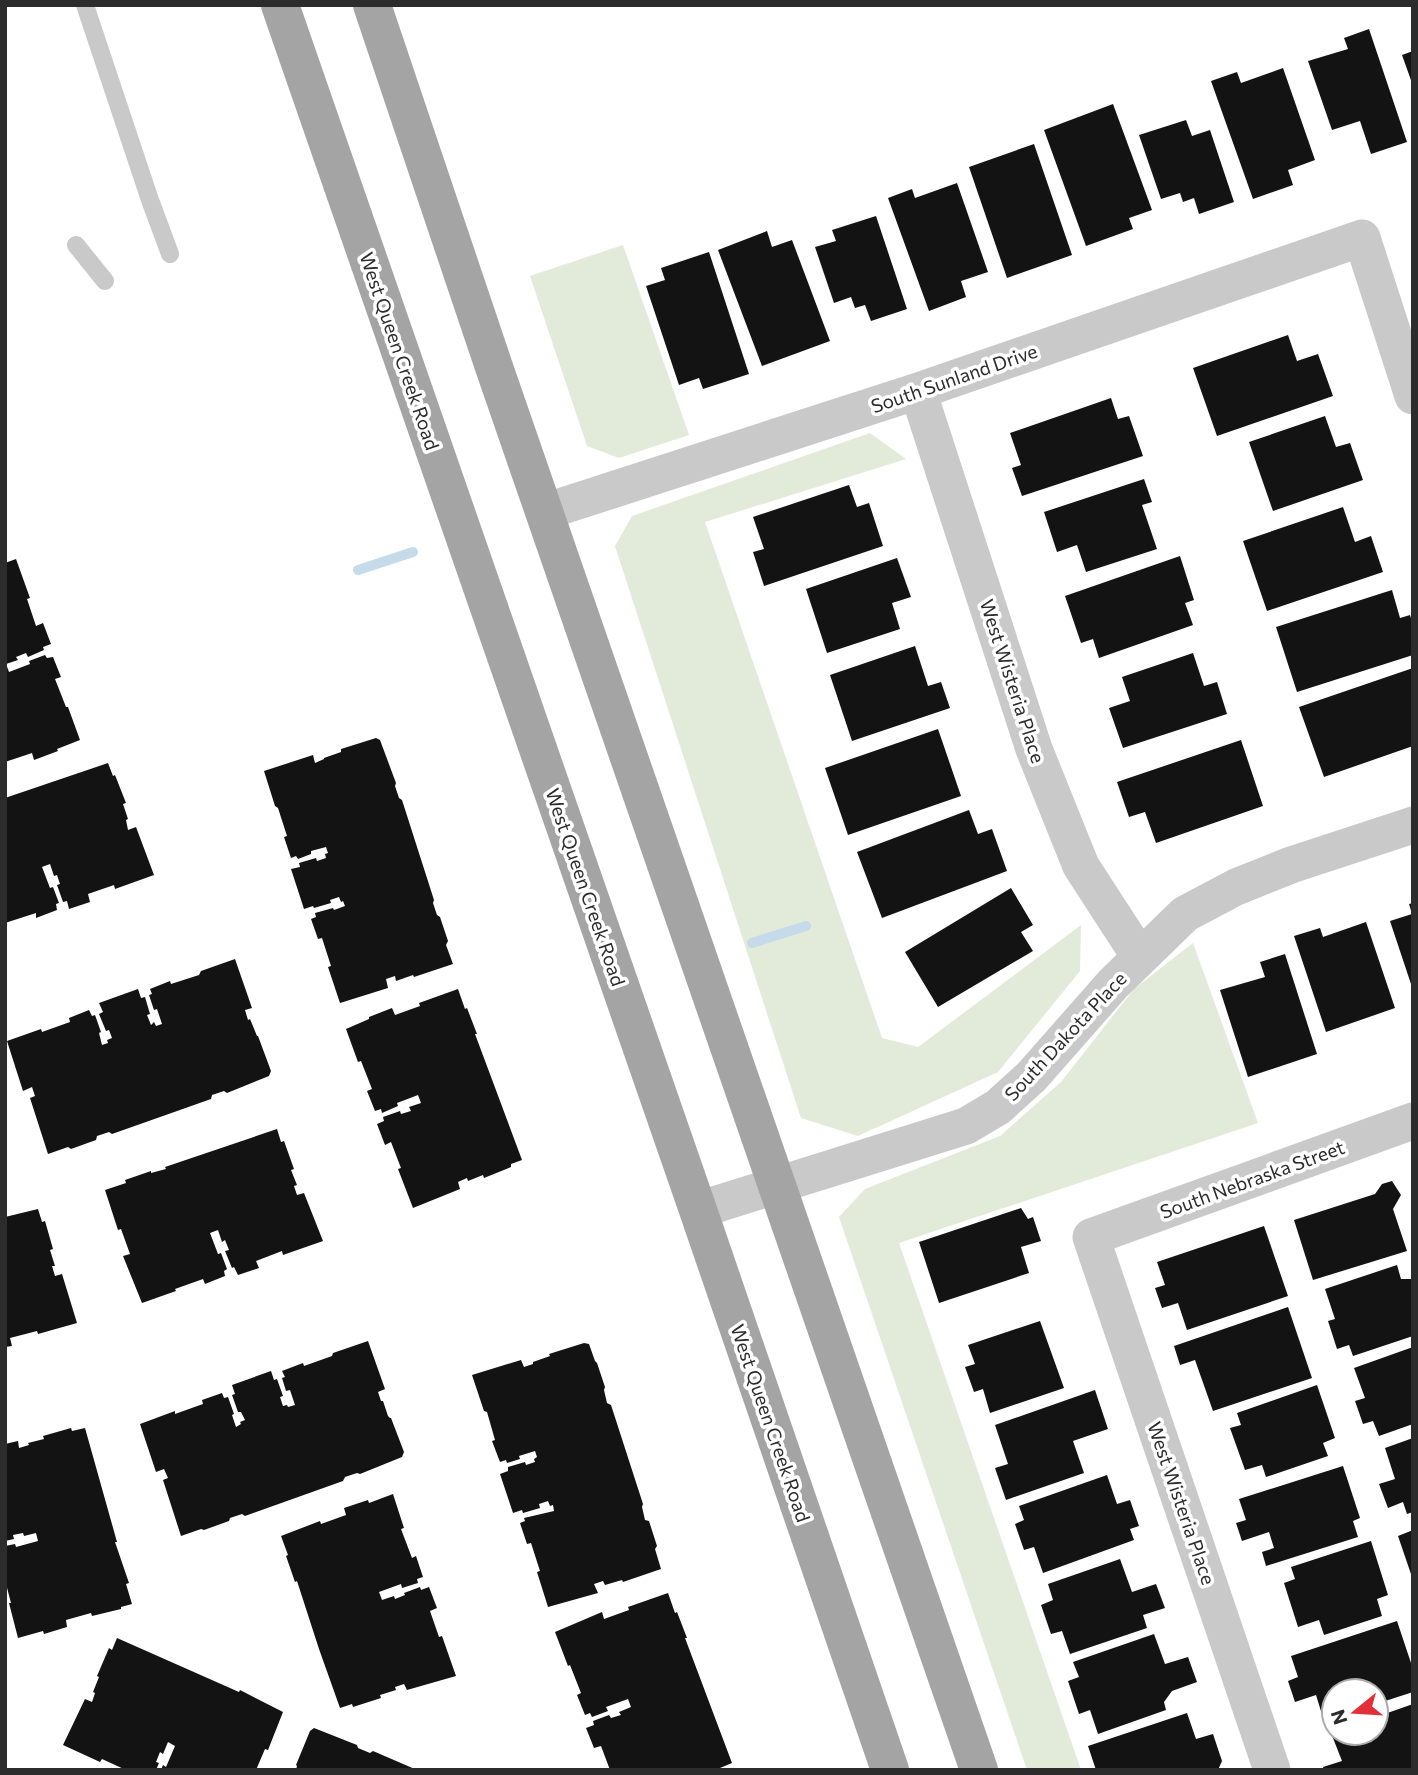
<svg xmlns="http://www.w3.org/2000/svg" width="1418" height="1775" font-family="Commissioner,sans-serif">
  <rect width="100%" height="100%" fill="#fff"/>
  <path fill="#e2ead9" d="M623 245 689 435 619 458 587 446 530 276Z
    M870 433 906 459 705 522 882 1038 918 1047 1081 925 1080 971 998 1072 858 1136 801 1118 615 546 632 516Z
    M1193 943 1258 1123 899 1243 1081 1770H1027L839 1217 865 1189 1000 1136 1061 1082 1134 989Z"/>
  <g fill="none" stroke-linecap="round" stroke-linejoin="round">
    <path stroke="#c5dbea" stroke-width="10" d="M358 570 413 552
      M752 943 806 926"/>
  </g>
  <path fill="#131313" d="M1369 29 1407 142 1371 154 1360 121 1332 130 1308 61 1348 49 1344 38Z
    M1413 51V82L1412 83 1402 55Z
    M1283 68 1315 160 1288 170 1293 185 1253 199 1211 81 1237 72 1241 83Z
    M1113 104 1152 210 1129 218 1133 229 1086 246 1044 130Z
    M1186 120 1192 136 1210 130 1234 202 1199 214 1194 198 1183 202 1180 193 1161 199 1139 135Z
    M1034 144 1072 255 1007 278 969 167Z
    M957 183 988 272 961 281 966 297 929 311 888 198 912 189 915 198Z
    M876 216 907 309 871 321 865 305 855 308 851 297 834 303 815 247 836 241 832 230Z
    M767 231 772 247 792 240 830 341 762 366 718 250Z
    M709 252 749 374 703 389 699 378 679 385 646 286 665 280 661 268Z
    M1288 335 1297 361 1318 354 1333 396 1217 436 1193 368Z
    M1111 398 1118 419 1129 416 1143 456 1022 496 1012 468 1021 465 1010 433Z
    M1325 416 1336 447 1350 443 1363 480 1273 511 1249 442Z
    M1144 479 1152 502 1142 505 1157 549 1086 572 1077 545 1057 552 1044 512Z
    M849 485 857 507 869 503 883 546 764 586 753 552 764 549 753 517Z
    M1343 507 1355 542 1371 536 1383 572 1267 611 1243 541Z
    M1180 556 1194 600 1185 603 1193 625 1099 658 1093 639 1081 643 1065 596Z
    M897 558 911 597 892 603 900 629 827 653 806 589Z
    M16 559 30 598 27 599 36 626 43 623 51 644 43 647 44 650 28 657 26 653 16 657 18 660 6 664 9 672 30 664 29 661 45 655 47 658 53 657 61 677 55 679 66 707H68L80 740 57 749 58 751 34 760 32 753 5 762V563Z
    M1392 590 1400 618 1410 615 1413 625V655L1297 692 1276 627Z
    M915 646 928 686 941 682 950 708 852 741 830 675Z
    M1193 653 1204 686 1217 682 1227 714 1123 748 1109 708 1130 701 1122 677Z
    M1413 668V746L1324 777 1299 707Z
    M938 729 961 796 848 835 825 768Z
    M376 738 380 740 396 783 395 786 399 798 402 800 434 900 433 903 437 915 440 917 448 941 446 945 453 964 414 977 413 975 396 981 395 976 386 979 388 988 340 1003 328 967 331 966 322 938 318 939 311 919 316 917 315 913 333 908 334 910 345 906 343 901 341 902 339 897 330 900 331 903 314 908 313 906 304 909 291 869 300 867 299 863 316 858 317 861 326 858 325 854 328 853 326 847 311 851V854L298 859 296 856 291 858 284 837 287 836 278 808 275 806 264 771 313 755 315 763 324 759V758L341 752V749Z
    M1241 740 1263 806 1156 843 1145 812 1129 817 1117 782Z
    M108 763 113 776 115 775 126 803 123 804 128 819 126 820 128 830 136 827 154 875 115 889 114 885 88 894 90 902 69 909 67 901 63 902 57 885 60 884 57 875 54 876 50 864 42 867 50 888 53 887 59 903 56 904 57 910 36 918V913L5 923V798Z
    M969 810 978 834 992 829 1007 871 882 918 857 852Z
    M1011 888 1033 925 1021 932 1033 951 938 1007 905 952Z
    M1413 903V987H1412L1390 921 1412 914 1409 904Z
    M1366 922 1395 1008 1326 1032 1294 936 1320 928 1323 937Z
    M1285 954 1317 1054 1248 1077 1220 990 1265 977 1260 962Z
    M235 959 252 1008 245 1010 248 1020 250 1019 257 1036H258L271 1071 269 1076 227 1093 224 1091 212 1095 211 1099 112 1134 109 1132 97 1136 96 1140 71 1149 68 1147 48 1154 30 1098 35 1096 32 1087 23 1091 7 1041 41 1029 42 1032 70 1022 69 1018 89 1010 92 1016 95 1015 101 1032 99 1033 102 1045 108 1043 107 1040 112 1038 109 1030 106 1031 99 1014 103 1012 99 1003 138 989 141 998 145 997 150 1014 147 1015 151 1025 154 1022 156 1026 162 1024 157 1009 154 1010 149 995 152 994 150 989 170 981 171 984 199 975 201 971Z
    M458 989 465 1009 467 1008 477 1034H475L522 1160 511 1164V1167L484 1178 483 1175 468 1181 467 1178 458 1182 460 1189 413 1208 398 1169 401 1168 391 1142 385 1145 377 1124 384 1121 383 1117 400 1111 401 1114 411 1111 409 1107 421 1103 418 1095 397 1103 398 1106 382 1113 381 1109 375 1111 367 1091 372 1089 361 1061 358 1062 346 1029 369 1019V1017L392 1008 395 1015 420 1006 419 1003Z
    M277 1129 281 1142 284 1141 294 1169 291 1170 297 1185 294 1186 297 1195 304 1193 323 1241 283 1255 282 1251 256 1261 259 1268 238 1275 234 1267 232 1268 225 1251 229 1250 225 1240 222 1242 218 1230 210 1233 218 1254 221 1253 227 1269 224 1271 225 1276 205 1284 203 1279 175 1289 176 1291 142 1303 123 1256 130 1254 121 1229 118 1230 105 1190 126 1183 125 1180 151 1171V1173L166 1169 165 1167Z
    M1392 1181 1401 1195 1393 1209 1407 1251 1313 1280 1294 1220 1375 1194 1382 1184Z
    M1021 1208 1028 1219 1033 1217 1041 1241 1021 1247 1029 1273 939 1303 919 1242Z
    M38 1209 42 1222 45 1221 53 1249 50 1250 55 1266H52L55 1276 62 1274 77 1323 38 1334 37 1331 10 1338 12 1346 5 1347V1217Z
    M1264 1226 1288 1296 1187 1330 1178 1303 1162 1308 1155 1288 1165 1285 1157 1262Z
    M1397 1265 1401 1279H1413V1336L1353 1356 1349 1345 1337 1349 1328 1321 1335 1319 1325 1289Z
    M1288 1307 1312 1378 1213 1411 1195 1360 1180 1365 1174 1346Z
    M1040 1321 1064 1388 990 1413 983 1389 974 1392 965 1367 975 1364 968 1345Z
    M368 1341 385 1389 378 1392 381 1401H383L388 1416 390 1418H391L404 1452 402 1457 360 1474 357 1473 345 1477 343 1481 245 1516 242 1514 230 1518 229 1521 204 1530 201 1529 181 1536 163 1480 168 1478 164 1469 156 1472 140 1424 175 1411V1414L203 1404 202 1400 222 1393 224 1398 228 1397 234 1414 232 1415 236 1427 241 1424 240 1422 245 1420 241 1412H238L232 1395 235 1394 232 1385 271 1371 274 1380 277 1379 283 1396 280 1397 283 1406 287 1405 288 1407 295 1405 290 1390 286 1391 282 1378 285 1377 282 1371 303 1363 304 1366 332 1356 333 1353Z
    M584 1343 589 1344 595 1361 597 1363 605 1387 604 1390 607 1403 611 1405 643 1504 642 1507 645 1520 649 1521 657 1546 655 1549 661 1569 623 1582 622 1580 605 1585 603 1581 594 1584 598 1593 548 1607 537 1572 540 1571 531 1543 527 1544 520 1523 525 1521 524 1518 554 1511 553 1505 550 1506 548 1501 539 1504 540 1508 523 1513 522 1510 513 1513 500 1474 508 1471V1467L525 1462 526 1465 535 1462 534 1459 537 1457 535 1451 519 1456 520 1459 507 1463 506 1460 500 1462 492 1441 495 1440 487 1412 484 1411 472 1375 521 1360 524 1367 533 1364V1362L550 1356 549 1354Z
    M1413 1347V1424L1379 1436 1373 1421 1363 1424 1355 1401 1365 1398 1354 1368Z
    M1317 1385 1335 1438 1323 1443 1328 1456 1266 1477 1262 1465 1245 1470 1230 1428 1241 1425 1237 1413Z
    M1095 1390 1108 1429 1073 1441 1084 1473 1006 1500 995 1468 1008 1464 995 1425Z
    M71 1428 72 1431 85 1428 117 1542H115L129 1583 126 1584 132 1604 121 1607V1609L92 1616 91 1613 66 1620 67 1627 44 1634 43 1631 18 1638 9 1603H11L5 1580V1546L15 1544 16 1547 38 1541 36 1533 24 1536 23 1533 13 1535 14 1539 5 1541V1444L18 1441 19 1448 29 1445 28 1443 44 1439 43 1436Z
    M1413 1438V1512L1407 1514 1403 1502 1388 1508 1379 1484 1395 1479 1385 1448Z
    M1343 1466 1360 1518 1353 1521 1358 1537 1266 1566 1262 1552 1274 1548 1269 1532 1242 1541 1236 1523 1246 1520 1239 1499Z
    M1107 1475 1117 1504 1130 1500 1139 1526 1130 1529 1134 1540 1043 1573 1034 1547 1024 1550 1015 1524 1024 1520 1019 1506Z
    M393 1494 404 1528 401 1529 412 1558 416 1556 423 1577 417 1579 418 1583 402 1588 401 1584 379 1592 382 1600 394 1596 395 1599 405 1595 404 1593 420 1587 421 1590 429 1587 437 1608 430 1611 439 1637 442 1636 456 1676 407 1690 404 1684 395 1687 396 1690 380 1695 381 1698 353 1707 352 1704 340 1708 319 1649 297 1581 295 1582 286 1556 288 1555 281 1536 320 1521 321 1524 346 1515 344 1508 368 1500 369 1503Z
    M1413 1530V1577H1412L1398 1536Z
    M1371 1541 1388 1595 1377 1599 1382 1616 1324 1635 1319 1620 1298 1627 1284 1583 1295 1579 1291 1567Z
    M1120 1559 1132 1592 1156 1584 1165 1608 1143 1615 1147 1628 1070 1654 1062 1631 1051 1634 1041 1605 1053 1600 1048 1584Z
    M668 1593 675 1613 677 1612 687 1638H685L732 1763 720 1768 721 1770H610L601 1746 594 1748 586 1728 594 1725 593 1721 609 1715 611 1718 621 1715 619 1712 631 1707 628 1699 606 1707 608 1711 592 1717 590 1713 585 1715 577 1695 581 1693 570 1665 568 1666 555 1632 602 1612 604 1619 629 1610 628 1607Z
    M1397 1621 1413 1669V1692L1376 1704V1691H1334V1717L1324 1721 1316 1695 1295 1702 1288 1681 1298 1677 1291 1656Z
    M1154 1634 1165 1664 1188 1657 1197 1682 1172 1691 1164 1702 1166 1710 1098 1734 1090 1710 1079 1714 1068 1681 1079 1677 1073 1662Z
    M117 1638 239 1692 240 1690 283 1712 268 1750 265 1749 256 1770H161L163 1765 166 1767 175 1746 168 1742 163 1754 160 1752 156 1762 159 1763 156 1770H126L102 1759 100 1762 63 1745 85 1699 92 1702 95 1693 93 1692 99 1677 97 1676 109 1648 112 1650Z
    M1413 1704V1770H1324L1323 1767 1342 1761 1331 1733H1376V1717Z
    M1187 1713 1196 1739 1213 1734 1222 1761 1218 1770H1096L1088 1746Z
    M314 1728 357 1745 358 1748 370 1753 373 1751 417 1770H296L297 1766 296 1765 310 1731Z"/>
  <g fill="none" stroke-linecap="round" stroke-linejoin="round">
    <path stroke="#c9c9c9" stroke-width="18" d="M85 5 150 200 170 254
      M76 245 105 281"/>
    <path stroke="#c9c9c9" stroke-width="37" d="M918 391 1034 749 1081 866 1140 957
      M544 512 918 391 1362 238 1413 396
      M698 1210 966 1126 998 1107 1032 1076 1113 984 1185 914 1236 887 1291 865 1413 825
      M1272 1770 1091 1237 1413 1121"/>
    <path stroke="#a4a4a4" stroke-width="38" d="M280 5 698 1210 890 1770
      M372 5 494 367 979 1770"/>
  </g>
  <g text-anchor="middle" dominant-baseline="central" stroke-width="7" stroke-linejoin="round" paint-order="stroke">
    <g font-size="19" fill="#2c2c2c" stroke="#fff">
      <text transform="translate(400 351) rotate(71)">West Queen Creek Road</text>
      <text transform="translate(954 378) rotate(-19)">South Sunland Drive</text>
      <text transform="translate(1013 681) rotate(72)">West Wisteria Place</text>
      <text transform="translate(586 887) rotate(71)">West Queen Creek Road</text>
      <text transform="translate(1065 1036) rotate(-47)">South Dakota Place</text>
      <text transform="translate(1252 1179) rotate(-20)">South Nebraska Street</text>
      <text transform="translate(771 1423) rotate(71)">West Queen Creek Road</text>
      <text transform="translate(1182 1503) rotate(71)">West Wisteria Place</text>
    </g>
  </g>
  <rect width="1418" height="1775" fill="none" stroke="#2c2c2c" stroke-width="14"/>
  <g transform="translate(1355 1712) rotate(252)"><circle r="33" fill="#ffffff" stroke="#ababab" stroke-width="2"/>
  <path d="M0-5L12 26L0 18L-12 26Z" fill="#e22f38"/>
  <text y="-10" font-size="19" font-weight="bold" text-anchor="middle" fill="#2c2c2c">N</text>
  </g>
</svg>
